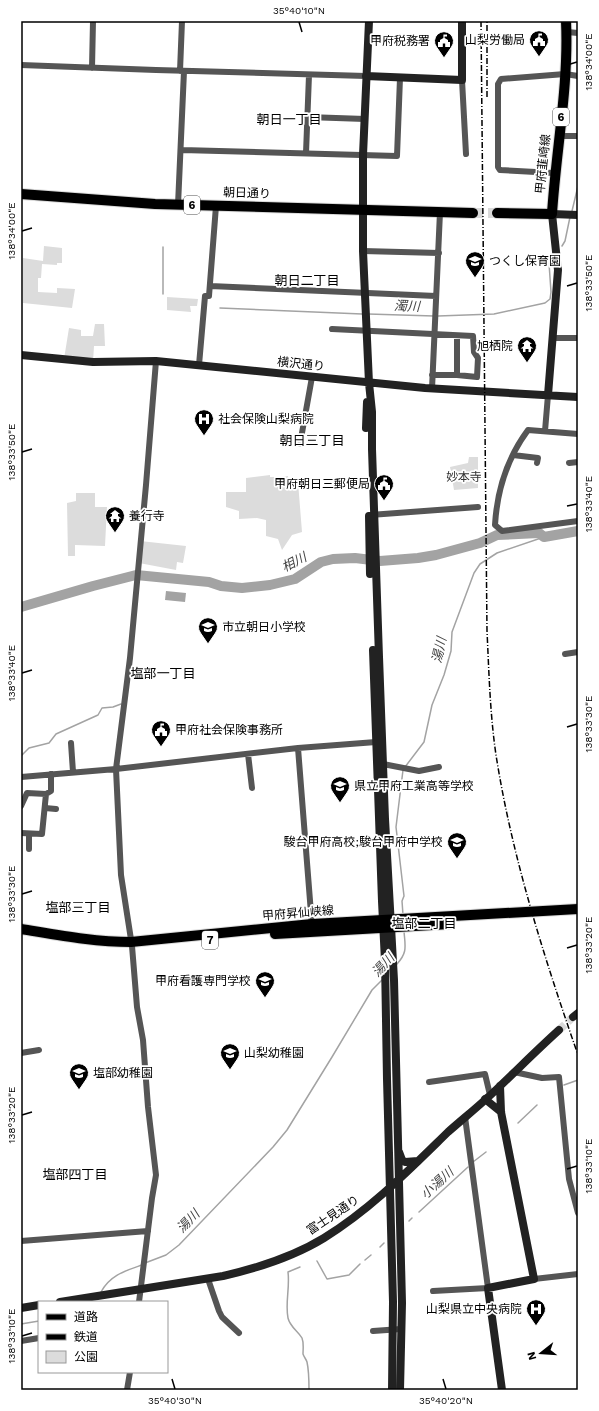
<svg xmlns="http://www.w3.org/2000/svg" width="599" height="1411" font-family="'Work Sans','Noto Sans JP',sans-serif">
  <rect width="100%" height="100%" fill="#fff"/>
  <path fill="#dcdcdc" d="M44 246 62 248V263H57V265L42 264 41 278H38V292L57 293V288L75 289 72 308 23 303V258L43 261Z
    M167 297 198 299 197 306H190L191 312 167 310Z
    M95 324H104L105 346H94L93 362 64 359 69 328 81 330V336H93Z
    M469 457H478V488L454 490 450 467 468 463Z
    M270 475V477H275V478L288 476 289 483 298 482 302 532 292 535 282 550 278 539 266 536V520L257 518 239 519V511L226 507V492H246V478Z
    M76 493H95V507H107L105 546 75 545V556H68L67 503 76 501Z
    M140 541 186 546 183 563 177 562 176 570 139 563Z"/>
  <path fill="#a3a3a3" d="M166 591 186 593 185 602 165 600Z"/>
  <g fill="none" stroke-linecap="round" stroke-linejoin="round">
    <path stroke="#a3a3a3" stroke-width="1.5" d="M572 211 578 186
      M562 246 565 241 570 217
      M163 294V247
      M220 308 362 314
      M368 314 434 316
      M438 316 494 314 545 303 550 299 551 292 549 263 551 259
      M21 756 29 748 49 743 56 734 98 715 102 708 113 707 121 704
      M405 767 424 742 432 705 444 675 451 651 452 632 474 573 480 564 497 553 544 537
      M403 770 396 827 404 896 402 901 403 915
      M397 964C408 952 405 946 404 931
      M564 1085 578 1080
      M518 1123 537 1105
      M473 1162 486 1152
      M419 1212 468 1167
      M409 1221 412 1218
      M380 1247 384 1243
      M365 1260 371 1255
      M317 1261 327 1279 349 1275 360 1264
      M145 1263 166 1255 179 1245 273 1147 287 1130 332 1057 372 990 382 980
      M300 1267 288 1272C290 1288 285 1303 288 1318 290 1327 298 1331 302 1338 304 1343 303 1349 303 1354 304 1357 306 1359 307 1362 309 1371 309 1381 309 1390
      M101 1292C110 1275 125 1271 142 1265
      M21 1324 39 1321"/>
    <path stroke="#a3a3a3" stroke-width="10" d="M21 607 93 586 136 575 209 582 221 586 242 588 270 585 295 579 321 562 333 559 355 558 380 561 418 558 436 555 480 543 497 535 539 533 544 537 578 531"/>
    <path stroke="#d9d9d9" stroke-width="8" stroke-dasharray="8 4" stroke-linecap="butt" d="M559 1030 573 1017"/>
    <path stroke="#d9d9d9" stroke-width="10" stroke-dasharray="10 5" stroke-linecap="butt" d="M473 213H497"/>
    <g stroke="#dbdbdb" stroke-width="12">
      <path id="primary" d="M21 194 155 204 473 213
        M497 213 552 214C556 150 569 85 566 21
        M21 929C58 935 94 942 131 942L312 924 578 909
        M275 934 450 924"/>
    </g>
    <path stroke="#555" stroke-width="6" d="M567 32 578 33
      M21 65 156 70 366 76
      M92 68 93 21
      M180 71 182 21
      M462 80 466 154
      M307 117 365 119
      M559 136H578
      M182 150 397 156 400 78
      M306 153 309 75
      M554 173 500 170 498 167V84L501 79 565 74 578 76
      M178 205 184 71
      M363 251 439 253
      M210 286 436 296
      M332 329 473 336 474 352 478 358 477 377 457 375
      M552 338H578
      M199 365 205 296H209L216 206
      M432 375H457V336
      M432 389 440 212
      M545 431 548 395
      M578 434 528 430C508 457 497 491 495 525L502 531 578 521
      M300 444 312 377
      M513 455 538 458 537 463
      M569 463 578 462
      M370 515 478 507
      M565 654 578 652
      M71 743 73 772
      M298 748 312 926
      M248 754 252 788
      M383 764 419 771 439 767
      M21 777 116 769 298 748 376 742
      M21 806 27 793 46 794 51 791V774
      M45 808 56 809
      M21 833 42 834 46 794
      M29 849V834
      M21 1053 39 1050
      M514 1072 542 1078 559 1077 569 1179 578 1213
      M429 1082 485 1074 490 1095
      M21 1241 148 1231
      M208 1279 219 1311 222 1317 239 1333
      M534 1279 578 1274
      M433 1291 488 1288 465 1117
      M139 1302 152 1198 156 1175 148 1107 143 1040 137 1007 132 946 121 875 116 769 130 658 146 485 156 361
      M373 1331 401 1329
      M21 1341 39 1338
      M127 1390 130 1372"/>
    <path stroke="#222" stroke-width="8" d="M369 21 363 155V251L369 383 372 412V449L379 657 385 819 394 980 402 1303 400 1390
      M366 76 462 80V21
      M21 355 93 362 156 361 425 388 578 397
      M548 395 558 270 552 214 578 215
      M366 428 367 402
      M369 516 370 574
      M373 650 382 901 385 961 387 1079 393 1302 392 1390
      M573 1017 578 1013
      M500 1086 501 1112 534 1279 488 1288 502 1390
      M485 1099 501 1112
      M399 1152 402 1160 405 1162 418 1161
      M60 1302 223 1276C258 1268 293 1257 324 1238 371 1209 409 1170 448 1132 465 1117 484 1102 500 1086 520 1067 539 1048 559 1030
      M21 1308 39 1305"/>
    <use href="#primary" stroke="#000" stroke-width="10"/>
    <path stroke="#000" stroke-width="1.5" stroke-dasharray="6 2 1 2" stroke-linecap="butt" d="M481 21 487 631C489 673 490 714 496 755 512 857 544 957 578 1055
      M487 97V21"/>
  </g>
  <path fill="none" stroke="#000" stroke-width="1.5" d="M299 22 302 32M567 65 577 62M22 231 32 228M567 286 577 283M22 452 32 449M567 506 577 504M22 673 32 670M567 727 577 724M22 894 32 891M567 948 577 945M22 1115 32 1112M567 1169 577 1166M22 1336 32 1333M172 1379 175 1389M443 1379 446 1389"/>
  <defs>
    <g id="civic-pin" transform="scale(1)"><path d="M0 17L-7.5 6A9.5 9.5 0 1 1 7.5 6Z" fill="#000" stroke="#fff"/><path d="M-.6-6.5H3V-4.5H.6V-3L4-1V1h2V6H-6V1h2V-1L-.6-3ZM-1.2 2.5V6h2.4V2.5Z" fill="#fff"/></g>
    <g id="school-pin" transform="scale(1)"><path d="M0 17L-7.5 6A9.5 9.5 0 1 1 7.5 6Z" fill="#000" stroke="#fff"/><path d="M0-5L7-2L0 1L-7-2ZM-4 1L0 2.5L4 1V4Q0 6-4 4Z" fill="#fff"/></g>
    <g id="temple-pin" transform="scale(1)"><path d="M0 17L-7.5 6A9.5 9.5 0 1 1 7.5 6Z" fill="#000" stroke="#fff"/><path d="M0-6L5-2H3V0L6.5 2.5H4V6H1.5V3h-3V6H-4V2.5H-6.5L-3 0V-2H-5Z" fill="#fff"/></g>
    <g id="hospital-pin" transform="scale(1)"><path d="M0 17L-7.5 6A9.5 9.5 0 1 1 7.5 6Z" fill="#000" stroke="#fff"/><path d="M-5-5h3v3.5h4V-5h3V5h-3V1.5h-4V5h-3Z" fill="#fff"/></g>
  </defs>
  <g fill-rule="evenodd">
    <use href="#civic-pin" x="539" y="40"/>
    <use href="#civic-pin" x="444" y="41"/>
    <use href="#school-pin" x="475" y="261"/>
    <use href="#temple-pin" x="527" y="346"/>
    <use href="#hospital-pin" x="204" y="419"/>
    <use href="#civic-pin" x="384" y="484"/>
    <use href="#temple-pin" x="115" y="516"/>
    <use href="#school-pin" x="208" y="627"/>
    <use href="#civic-pin" x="161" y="730"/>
    <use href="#school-pin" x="340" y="786"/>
    <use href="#school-pin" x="457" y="842"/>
    <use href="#school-pin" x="265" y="981"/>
    <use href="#school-pin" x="230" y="1053"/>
    <use href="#school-pin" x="79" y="1073"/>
    <use href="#hospital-pin" x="536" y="1309"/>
  </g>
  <g text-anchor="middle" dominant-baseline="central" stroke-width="3.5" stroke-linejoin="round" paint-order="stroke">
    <g fill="#fff" stroke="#4c4c4c" stroke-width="1">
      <rect x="553" y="108" width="16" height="18" rx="3"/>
      <rect x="184" y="196" width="16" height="18" rx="3"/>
      <rect x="202" y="931" width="16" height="18" rx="3"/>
    </g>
    <g font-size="11" font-weight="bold" fill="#000">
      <text x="561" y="117">6</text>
      <text x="192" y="205">6</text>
      <text x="210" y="940">7</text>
    </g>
    <g font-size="12" fill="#000" stroke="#fff" text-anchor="start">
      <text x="525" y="40" text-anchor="end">山梨労働局</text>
      <text x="430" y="41" text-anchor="end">甲府税務署</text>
      <text x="489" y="261">つくし保育園</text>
      <text x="513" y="346" text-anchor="end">旭栖院</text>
      <text x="218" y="419">社会保険山梨病院</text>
      <text x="370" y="484" text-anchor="end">甲府朝日三郵便局</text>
      <text x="129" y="516">養行寺</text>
      <text x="222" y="627">市立朝日小学校</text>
      <text x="175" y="730">甲府社会保険事務所</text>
      <text x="354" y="786">県立甲府工業高等学校</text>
      <text x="443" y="842" text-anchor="end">駿台甲府高校;駿台甲府中学校</text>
      <text x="251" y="981" text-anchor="end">甲府看護専門学校</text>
      <text x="244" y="1053">山梨幼稚園</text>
      <text x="93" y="1073">塩部幼稚園</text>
      <text x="522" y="1309" text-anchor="end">山梨県立中央病院</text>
    </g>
    <g font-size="12" fill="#000" stroke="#fff">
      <text transform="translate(543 164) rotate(-84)">甲府韮崎線</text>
      <text transform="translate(247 193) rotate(2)">朝日通り</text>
      <text transform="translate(301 364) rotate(6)">横沢通り</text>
      <text transform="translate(298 913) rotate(-5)">甲府昇仙峡線</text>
      <text transform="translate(333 1215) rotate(-34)">富士見通り</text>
    </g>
    <g font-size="12" fill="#333" stroke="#fff">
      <text x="464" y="477">妙本寺</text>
    </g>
    <g font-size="13" fill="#000" stroke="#fff">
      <text x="289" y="119">朝日一丁目</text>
      <text x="307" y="280">朝日二丁目</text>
      <text x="312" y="440">朝日三丁目</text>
      <text x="163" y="673">塩部一丁目</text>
      <text x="78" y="907">塩部三丁目</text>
      <text x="424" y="923">塩部二丁目</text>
      <text x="75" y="1174">塩部四丁目</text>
    </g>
    <g font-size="13" font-style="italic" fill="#444" stroke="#fff">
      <text transform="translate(407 306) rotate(2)">濁川</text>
      <text transform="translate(294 562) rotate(-27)">相川</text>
      <text transform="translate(439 650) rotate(-78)">湯川</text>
      <text transform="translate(383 965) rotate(-47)">湯川</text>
      <text transform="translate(437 1183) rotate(-42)">小湯川</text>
      <text transform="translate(188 1221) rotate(-46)">湯川</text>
    </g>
  </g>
  <rect width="599" height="1411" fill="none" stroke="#ffffff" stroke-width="44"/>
  <rect x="38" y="1301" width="130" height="72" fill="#ffffff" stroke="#999999"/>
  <rect x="46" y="1314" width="20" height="6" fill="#000000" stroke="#999999"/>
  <text x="74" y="1321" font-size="12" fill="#000000">道路</text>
  <rect x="46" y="1334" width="20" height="6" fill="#000000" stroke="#999999"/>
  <text x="74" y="1341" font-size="12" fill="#000000">鉄道</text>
  <rect x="46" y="1351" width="20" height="12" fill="#dcdcdc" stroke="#999999"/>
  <text x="74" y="1361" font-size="12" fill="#000000">公園</text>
  <g transform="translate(541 1353) rotate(253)" stroke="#ffffff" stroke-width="3" paint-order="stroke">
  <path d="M0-3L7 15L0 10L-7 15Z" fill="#000000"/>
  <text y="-6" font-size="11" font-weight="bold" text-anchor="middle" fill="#000000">N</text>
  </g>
  <rect x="22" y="22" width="555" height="1367" fill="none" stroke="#000" stroke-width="1.5"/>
  <g font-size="10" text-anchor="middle" fill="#000">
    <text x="299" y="14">35°40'10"N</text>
    <text transform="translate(588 62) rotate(-90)" y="4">138°34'00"E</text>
    <text transform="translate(11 231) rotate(-90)" y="4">138°34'00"E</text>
    <text transform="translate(588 283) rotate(-90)" y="4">138°33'50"E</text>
    <text transform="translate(11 452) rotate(-90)" y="4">138°33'50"E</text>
    <text transform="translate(588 504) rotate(-90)" y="4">138°33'40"E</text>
    <text transform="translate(11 673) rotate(-90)" y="4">138°33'40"E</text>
    <text transform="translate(588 724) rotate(-90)" y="4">138°33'30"E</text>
    <text transform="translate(11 894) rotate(-90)" y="4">138°33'30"E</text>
    <text transform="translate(588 945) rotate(-90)" y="4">138°33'20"E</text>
    <text transform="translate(11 1115) rotate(-90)" y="4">138°33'20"E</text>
    <text transform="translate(588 1166) rotate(-90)" y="4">138°33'10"E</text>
    <text transform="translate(11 1336) rotate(-90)" y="4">138°33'10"E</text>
    <text x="175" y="1404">35°40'30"N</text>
    <text x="446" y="1404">35°40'20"N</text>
  </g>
</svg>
